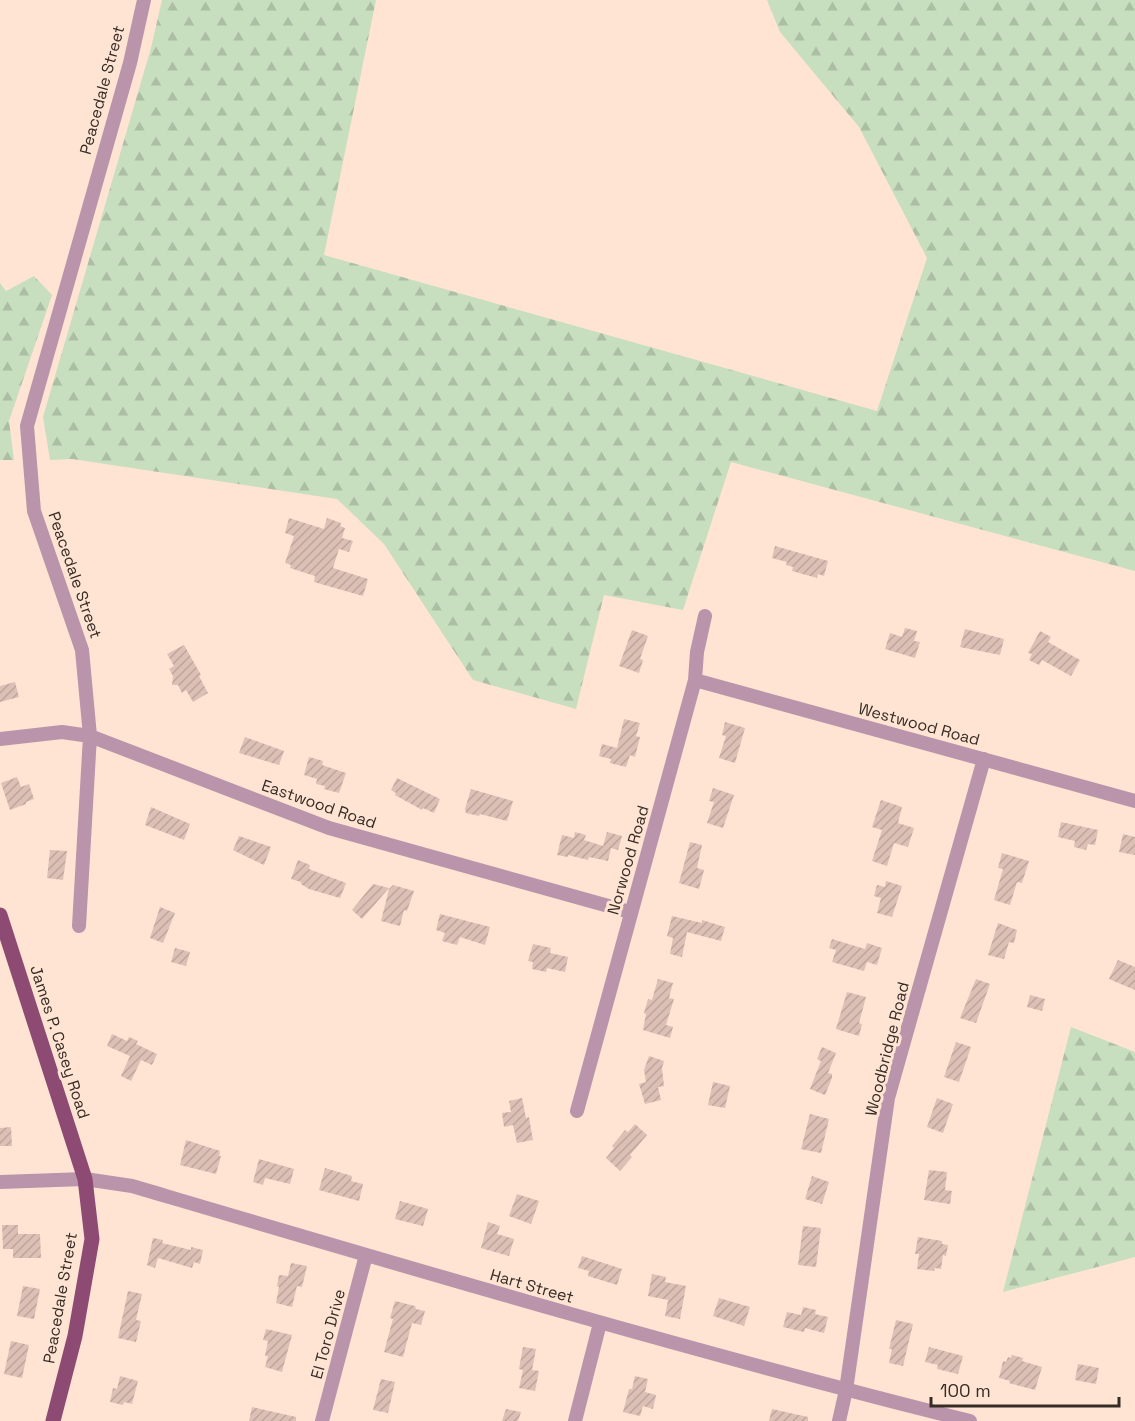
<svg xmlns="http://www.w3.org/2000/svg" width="1135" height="1421" font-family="'Space Grotesk',sans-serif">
  <defs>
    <pattern id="forest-firs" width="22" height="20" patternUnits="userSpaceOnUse" patternTransform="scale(1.5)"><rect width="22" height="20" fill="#c7debf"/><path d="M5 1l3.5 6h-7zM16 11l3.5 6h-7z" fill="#acbfa4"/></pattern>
    <pattern id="building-hatch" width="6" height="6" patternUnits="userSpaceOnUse" patternTransform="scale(1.5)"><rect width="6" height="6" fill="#ddc0b5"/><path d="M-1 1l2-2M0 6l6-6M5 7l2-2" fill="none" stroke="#bea59c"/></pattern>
  </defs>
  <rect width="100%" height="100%" fill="#ffe4d3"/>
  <path fill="url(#forest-firs)" d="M162 0H376L324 255 877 411 927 258 859 127 780 32 767 0H1135V571L731 462 683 610 604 595 576 709 473 680 384 544 337 499 72 459 50 460 43 417 151 48Z
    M34 276 52 295 9 421 14 460H0V283L6 291Z
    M1071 1027 1135 1052V1257L1003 1292Z"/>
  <path fill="url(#building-hatch)" d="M289 518 324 529 327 518 341 523 340 526 345 528 342 538 353 541 349 552 339 549 333 568 368 579 363 596 314 582 315 576 290 568 291 565 285 563 294 536 285 533Z
    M775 546 828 561 824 576 818 574 817 578 792 571 793 567 786 565 787 562 772 558Z
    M905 628 917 631 914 641 920 642 915 658 885 649 890 633 902 637Z
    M965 629 1004 639 1000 655 960 647Z
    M632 630 648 636 640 659 643 660 639 673 619 666Z
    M1040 631 1051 637 1048 642 1080 660 1071 676 1042 660 1039 665 1029 660 1032 654 1028 653Z
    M184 645 201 675 199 676 208 693 193 702 186 690 182 693 178 685H172L173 676 169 669 174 666 167 654Z
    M15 682 19 697 0 702V686Z
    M624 719 640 723 636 736 640 737 635 757 630 755 626 767 610 763 611 759 599 756 602 744 617 748Z
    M725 722 745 728 735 763 719 758 726 736 722 735Z
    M245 737 284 751 279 765 239 753Z
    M309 757 323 761 322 765 346 773 339 793 324 789 325 786 316 784 317 779 304 775Z
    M17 777 21 787 29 784 34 799 26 802V804L10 810 1 783Z
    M397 778 440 799 434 813 423 808 422 810 395 795 396 793 391 790Z
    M713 788 734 795 723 828 707 823 714 802 709 801Z
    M471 789 513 801 507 821 480 814 479 816 466 813 465 809Z
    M881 800 902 807 898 823 914 828 908 847 894 843 887 866 872 861 882 830 872 827Z
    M151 807 190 824 184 840 145 825Z
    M1061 822 1098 830 1095 845 1088 844 1086 850 1074 847 1075 841 1058 837Z
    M575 832 586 835 584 840 603 846 607 832 622 836 618 850 611 848 608 861 589 857 588 860 568 855V857L557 855 562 835 574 838Z
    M1123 834 1135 837V855L1119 852Z
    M239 836 271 847 264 865 233 850Z
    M690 842 702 845 697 868 704 870 699 889 679 883Z
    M50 850 67 851 63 880 47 878Z
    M1002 853 1029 861 1022 883 1017 882 1010 905 994 900 1003 869 998 868Z
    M298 860 310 865 309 869 346 883 340 898 309 889 301 884V882L291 879Z
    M886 881 902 886 892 917 877 913 881 898 874 896 877 885 885 887Z
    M373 884 389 888 362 919 352 910Z
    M393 885 414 891 407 911 404 910 400 926 381 921 389 889Z
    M160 907 175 913 163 943 150 938Z
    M440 914 490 927 485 945 460 937 457 945 442 941 445 933 436 930Z
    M672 916 702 923V920L725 927 721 941 687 932 682 957 670 954 673 938 667 936Z
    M998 923 1017 930 1014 943 1009 942 1004 959 988 955Z
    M832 939 865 949 867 943 882 948 877 965 867 962 864 971 832 962 836 950 829 948Z
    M533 944 551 948 550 953 568 957 565 972 547 968 546 972 532 969 533 962 528 961Z
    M175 948 190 952 186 966 171 962Z
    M1118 960 1135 967V990L1109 979Z
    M658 979 673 983 669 998 674 999 666 1025 673 1027 670 1038 643 1030 646 1014 644 1013 648 999 652 1000Z
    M976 979 990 984 976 1023 960 1018Z
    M847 992 866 997 859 1023 862 1024 859 1036 836 1029Z
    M1030 995 1045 999 1042 1011 1027 1007Z
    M112 1034 127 1041 129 1037 138 1041 136 1044 157 1054 152 1065 141 1060 131 1081 121 1076 130 1056 107 1046Z
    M956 1042 971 1047 959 1082 944 1077Z
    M822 1047 836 1053 828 1073 832 1074V1078L825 1095 810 1089 821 1061 817 1059Z
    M649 1056 664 1061 662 1068 664 1086 658 1087 661 1100 645 1104 639 1084 646 1082 644 1070Z
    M713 1082 730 1086 725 1108 708 1105Z
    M522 1098 526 1118 529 1117 533 1140 517 1143 513 1125 504 1127 502 1113 511 1112 509 1101Z
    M937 1098 953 1104 943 1133 927 1127Z
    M810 1114 829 1119 821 1153 801 1149Z
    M635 1124 647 1135 630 1155 632 1157 620 1171 606 1158 614 1148 612 1146 625 1130 628 1132Z
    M11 1127 12 1146H0V1128Z
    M186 1140 220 1151 219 1156H221L216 1174 180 1165Z
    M259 1159 294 1169 290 1184 265 1178 263 1185 253 1182Z
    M325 1168 352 1176 351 1181 363 1184 359 1201 319 1190Z
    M929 1170 947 1172 945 1190 952 1191 950 1204 924 1200Z
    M812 1176 829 1182 822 1204 805 1199Z
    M517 1194 539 1201 531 1224 509 1216Z
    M400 1201 428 1209 423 1226 395 1219Z
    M488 1222 500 1226 497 1234 514 1239 509 1256 481 1248Z
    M2 1225H18V1234H40L41 1258H13V1249H3Z
    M803 1226 821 1228 816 1267 798 1265Z
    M918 1237 942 1241V1244L948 1245 946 1256 943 1255 941 1269 935 1268 934 1271 917 1269 919 1254H915Z
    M153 1238 163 1240 162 1243 191 1250V1247L203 1250 200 1264 194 1262 192 1268 158 1258 155 1268 147 1265Z
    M582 1256 622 1269 617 1285 588 1276 589 1271 578 1268Z
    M291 1263 307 1266 302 1287 297 1286 292 1307 276 1303 279 1287 277 1286 279 1275 288 1276Z
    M652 1274 666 1277 665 1282 686 1286 680 1319 665 1316 668 1300 648 1296Z
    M23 1286 40 1289 34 1319 17 1316Z
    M128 1291 142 1294 136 1320 141 1321 136 1342 118 1338Z
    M719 1298 750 1307 744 1326 713 1316Z
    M395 1301 415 1306 416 1309 425 1311 421 1325 412 1323 403 1357 384 1352 393 1319 390 1318Z
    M803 1307 816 1310 815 1314 828 1317 824 1333 805 1328 804 1332 783 1327 787 1312 801 1315Z
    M896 1320 913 1324 903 1366 889 1363 892 1349H889Z
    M266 1329 292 1335 282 1372 265 1367 268 1356H265L268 1341 263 1340Z
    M11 1341 29 1345 22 1378 4 1374Z
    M523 1347 536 1349 532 1370 539 1371 535 1391 519 1388 523 1370 519 1369Z
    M929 1347 963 1356 958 1374 937 1369 938 1365 925 1362Z
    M1012 1355 1023 1358 1022 1361 1042 1367 1035 1390 1009 1383 1010 1381 999 1378 1003 1361 1006 1362 1008 1357 1011 1358Z
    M1078 1364 1099 1368 1096 1384 1075 1380Z
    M120 1376 138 1381 132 1404 124 1402 123 1405 110 1402 113 1388 117 1389Z
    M635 1376 648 1379 645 1392 656 1395 653 1409 643 1406 640 1416 623 1412 629 1389H632Z
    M381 1379 395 1382 388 1413 373 1410Z
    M252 1407 296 1417V1421H249Z
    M506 1409 521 1412 518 1421H502Z
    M772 1409 808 1417V1421H769Z"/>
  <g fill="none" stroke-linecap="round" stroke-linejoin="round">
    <path stroke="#ba94aa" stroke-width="14" d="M695 680 1135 801
      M0 739 62 732 90 736 329 828 630 912
      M79 926 90 736 82 650 34 511 27 426 130 63 144 0
      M577 1111 695 680 697 652 705 616
      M0 1182 85 1179 132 1186C410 1268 689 1351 970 1421
      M322 1421 366 1255
      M575 1421 600 1323
      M839 1421 846 1390 888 1098 984 759"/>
    <path stroke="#8d4b74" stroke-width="15" d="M0 915 85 1179 92 1239 75 1336 53 1421"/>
  </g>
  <g text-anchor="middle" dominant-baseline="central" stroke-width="6" stroke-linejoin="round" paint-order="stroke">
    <g font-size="16" fill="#362c26" stroke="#ffe4d3">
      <text transform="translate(102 90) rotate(-75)">Peacedale Street</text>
      <text transform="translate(75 575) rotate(71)">Peacedale Street</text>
      <text transform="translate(919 724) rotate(15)">Westwood Road</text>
      <text transform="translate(319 804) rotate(19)">Eastwood Road</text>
      <text transform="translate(628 860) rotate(-74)">Norwood Road</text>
      <text transform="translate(60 1042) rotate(72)">James P. Casey Road</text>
      <text transform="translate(887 1049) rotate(-76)">Woodbridge Road</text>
      <text transform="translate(532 1286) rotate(16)">Hart Street</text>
      <text transform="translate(60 1298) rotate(-80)">Peacedale Street</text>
      <text transform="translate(328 1334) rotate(-75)">El Toro Drive</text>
    </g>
  </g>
  <path d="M931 1397v9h188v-9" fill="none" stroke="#362c26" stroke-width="3"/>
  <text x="940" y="1397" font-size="18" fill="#362c26" stroke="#ffe4d3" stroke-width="4.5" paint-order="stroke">100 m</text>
</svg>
